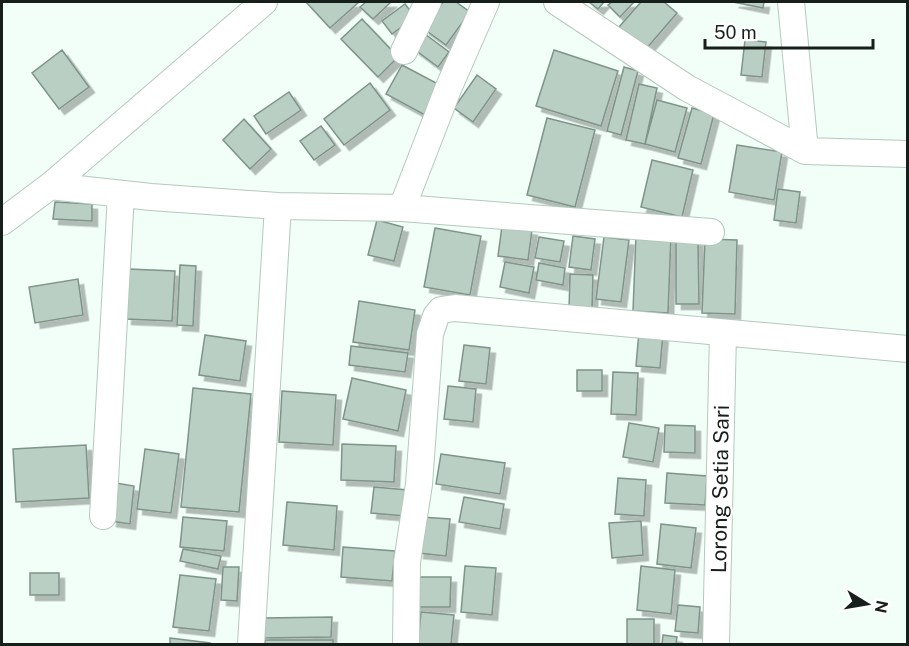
<svg xmlns="http://www.w3.org/2000/svg" width="909" height="646" font-family="'Public Sans',sans-serif">
  <defs>
    <filter id="shadow"><feDropShadow dx="5.5" dy="5.5" stdDeviation="0" flood-color="#0004"/></filter>
  </defs>
  <rect width="100%" height="100%" fill="#f2fff8"/>
  <path fill="#bacfc3" stroke="#7f9488" stroke-width="1.5" filter="url(#shadow)" d="M306 2H359L330 28Z
    M366 2H391L373 19 360 7Z
    M443 2H456L470 12 446 45 424 29Z
    M589 2H604L598 9Z
    M612 2H634L620 17 608 5Z
    M641 2H664L677 13 646 49 619 27Z
    M733 2H764L763 8Z
    M405 4 415 17 392 34 382 21Z
    M362 19 398 57 378 77 341 39Z
    M425 34 449 52 438 67 414 49Z
    M745 40 766 42 762 77 741 75Z
    M62 50 89 87 59 109 32 73Z
    M554 50 618 71 601 126 536 106Z
    M402 65 440 85 425 115 386 94Z
    M624 67 638 71 621 135 607 131Z
    M477 75 496 89 473 122 454 108Z
    M370 83 390 110 344 145 324 119Z
    M639 84 657 88 645 144 626 140Z
    M289 92 301 110 266 134 254 116Z
    M657 100 687 108 675 152 645 144Z
    M692 108 714 114 701 164 678 158Z
    M547 118 595 130 575 207 527 195Z
    M244 119 271 149 250 169 223 140Z
    M321 126 335 145 314 160 300 141Z
    M737 145 782 152 774 200 729 192Z
    M652 160 693 170 682 217 641 207Z
    M778 189 800 192 796 223 774 220Z
    M55 202 92 204V221L53 219Z
    M377 220 403 227 394 261 368 255Z
    M502 226 532 230 528 260 498 256Z
    M435 228 481 236 470 295 424 287Z
    M636 234 671 235 668 313 633 311Z
    M573 236 595 239 591 270 569 267Z
    M539 237 564 241 560 262 535 258Z
    M604 237 629 240 621 302 596 299Z
    M705 239 737 240 735 314 702 313Z
    M676 240H698L699 304H676Z
    M505 262 534 267 529 293 500 287Z
    M539 263 565 268 563 285 536 280Z
    M180 265 196 266 193 326 177 325Z
    M129 269 175 271 172 321 126 319Z
    M570 274 593 275 592 310H569Z
    M78 279 83 315 35 323 29 287Z
    M359 301 415 310 409 350 353 342Z
    M639 331 663 333 660 368 636 366Z
    M205 335 246 341 240 381 199 375Z
    M464 345 490 348 486 384 459 381Z
    M351 346 408 353 405 372 349 365Z
    M577 370H602V391H577Z
    M613 372 638 373 636 415 611 414Z
    M352 378 406 390 398 431 343 419Z
    M448 386 476 389 473 422 444 419Z
    M193 388 251 394 239 512 181 507Z
    M282 391 336 395 333 445 279 442Z
    M629 423 659 428 653 462 623 457Z
    M665 425 695 426V453L664 452Z
    M342 444 396 446 394 482 341 480Z
    M86 445 89 498 16 502 13 449Z
    M145 449 179 454 171 513 137 509Z
    M441 454 505 463 500 494 436 484Z
    M667 473 707 476 705 505 665 503Z
    M618 478 646 480 644 516 615 514Z
    M116 483 134 486 130 524 111 521Z
    M374 487 408 490 405 516 371 513Z
    M464 497 504 504 500 529 459 522Z
    M287 502 337 506 334 550 283 545Z
    M183 517 227 521 224 551 180 547Z
    M421 517 450 519 446 556 418 553Z
    M641 521 643 555 612 558 609 523Z
    M661 524 696 528 691 568 657 564Z
    M343 547 395 551 392 581 341 577Z
    M183 549 221 556 218 569 180 561Z
    M465 566 496 568 492 615 461 612Z
    M641 566 675 570 671 614 637 610Z
    M223 567H239L237 601 221 600Z
    M30 573H59V595H30Z
    M180 575 216 579 209 631 173 627Z
    M412 577H451L450 607H412Z
    M678 605 700 607 698 633 675 631Z
    M421 612 454 615 451 644H418Z
    M332 617 331 637 264 638V618Z
    M627 619H654V644H627Z
    M663 635 677 637 676 644H662Z
    M170 638 210 643V644H170Z
    M265 640H333V644H265Z"/>
  <g fill="none" stroke-linecap="round" stroke-linejoin="round">
    <g stroke="#b4c9bd" stroke-width="28">
      <path id="street" d="M557 2 687 88 805 151 908 154
        M791 2 805 151
        M404 51 428 2
        M50 186 151 197 278 206 402 208 711 232
        M402 208 448 89 486 2
        M2 222 50 186 264 2
        M103 516 121 194
        M251 644 278 206
        M406 644 407 562 419 484 430 334 436 316 441 310 455 308 908 349
        M716 644 723 333"/>
    </g>
    <use href="#street" stroke="#fff" stroke-width="26"/>
  </g>
  <g text-anchor="middle" dominant-baseline="central" stroke-width="4.5" stroke-linejoin="round" paint-order="stroke">
    <g font-size="21" fill="#171f1b" stroke="#fff">
      <text transform="translate(720 489) rotate(-89)">Lorong Setia Sari</text>
    </g>
  </g>
  <rect width="909" height="646" fill="none" stroke="#171f1b" stroke-width="6"/>
  <g transform="translate(867 604) rotate(101)" stroke="#ffffff" stroke-width="4.5" paint-order="stroke">
  <path d="M0-4.5L10 22L0 15L-10 22Z" fill="#171f1b"/>
  <text y="-9" font-size="16" font-weight="bold" text-anchor="middle" fill="#171f1b">N</text>
  </g>
  <path d="M705 39v9h168v-9" fill="none" stroke="#171f1b" stroke-width="3"/>
  <text x="714" y="39" font-size="18" fill="#171f1b" stroke="#ffffff" stroke-width="4.5" paint-order="stroke">50 m</text>
</svg>
